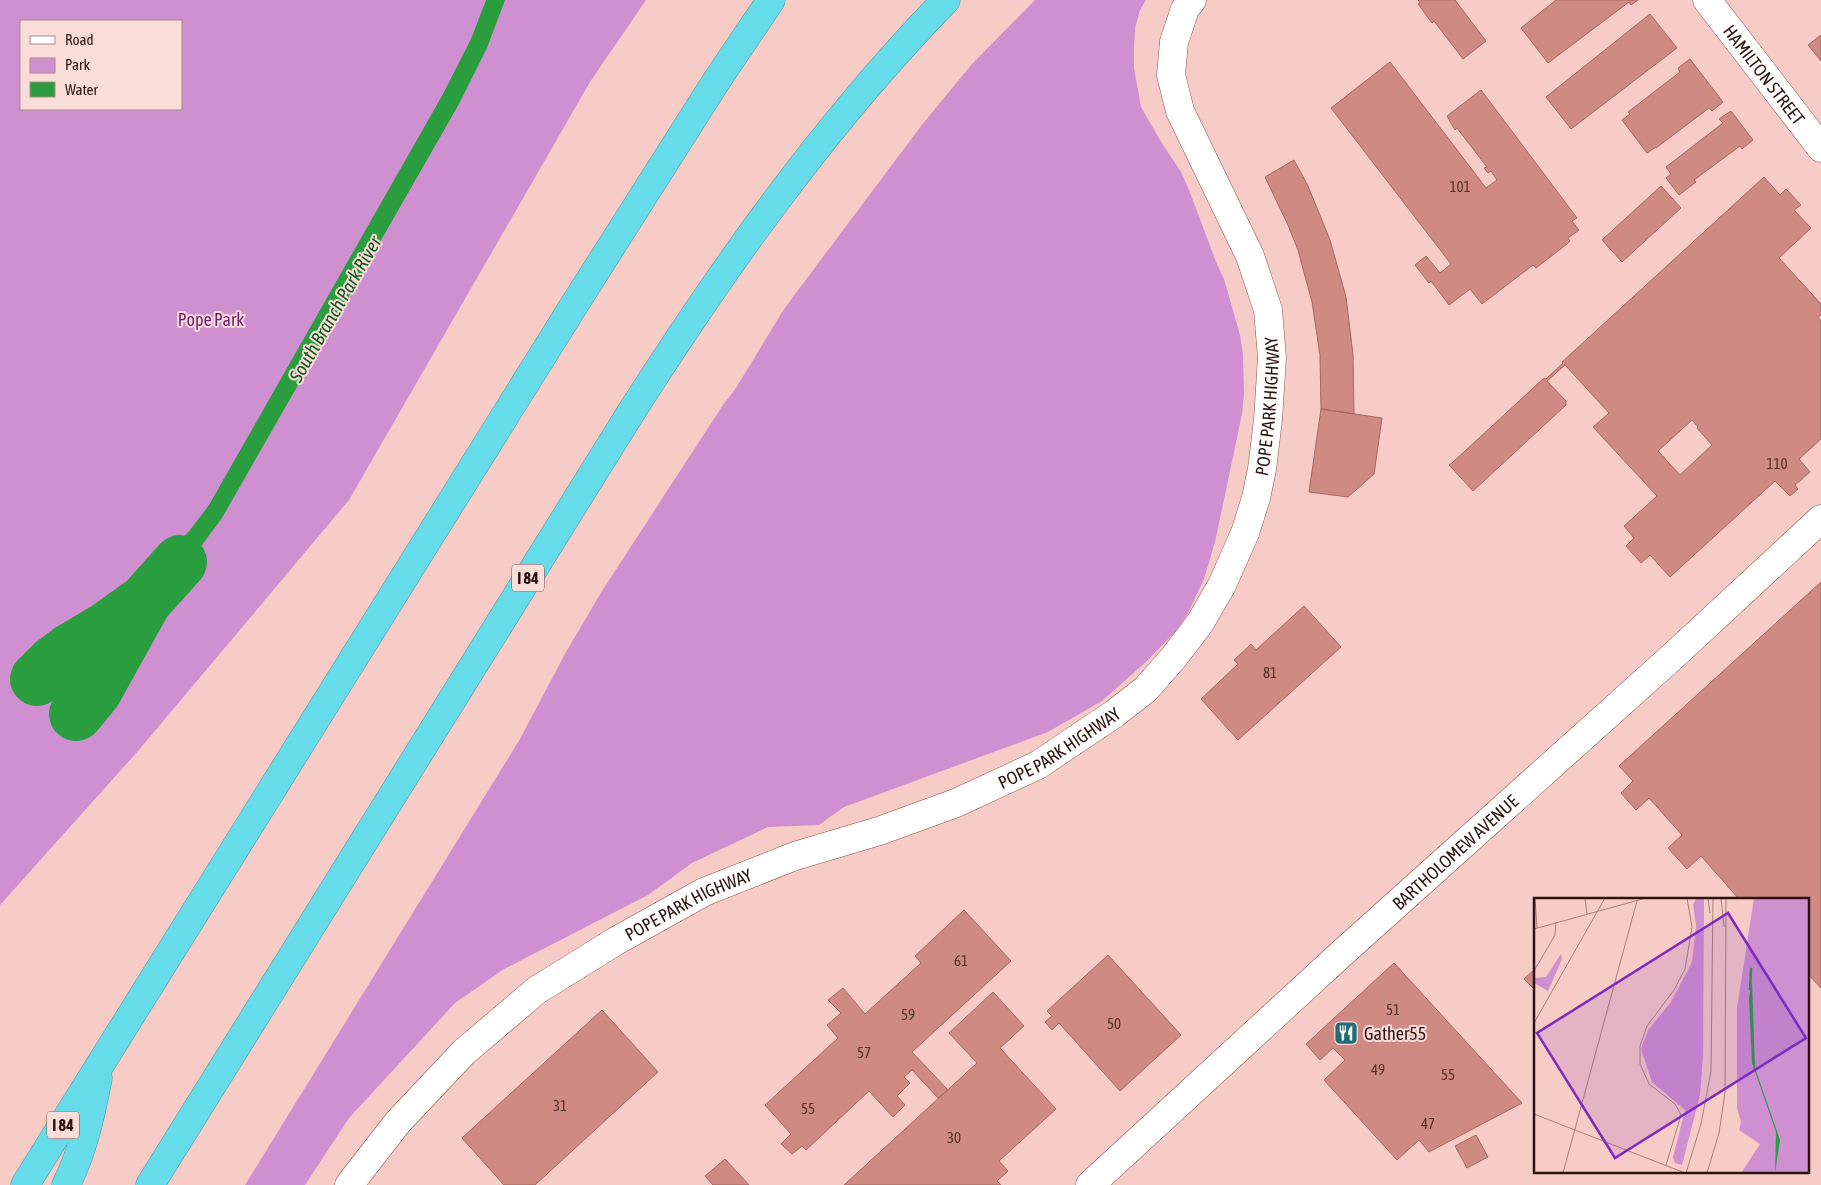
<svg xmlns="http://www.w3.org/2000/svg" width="1821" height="1185" font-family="'Asap Condensed',sans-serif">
  <rect width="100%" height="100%" fill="#f7cbc6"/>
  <path fill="#ce90d0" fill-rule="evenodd" d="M0 0H646L590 82 349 500 138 751 0 905ZM21 21H181V109H21Z
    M1035 0H1146L1140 10 1135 29 1134 49V68L1141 107 1160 140 1181 172 1189 190 1216 262 1224 279 1240 335 1243 355 1244 394 1242 414 1215 542 1204 579 1187 615 1175 632 1147 661 1102 701 1048 732 844 807 819 825 768 827 692 863 648 895 504 969 455 1003 349 1118 305 1185H245L520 739 566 652 602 591 723 405 736 388 784 309 921 126 972 64Z"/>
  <path fill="#2a9e3e" d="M486 0H505L487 48 459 104 222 518 202 545 131 622 118 610 190 530 209 505 443 94 471 39Z"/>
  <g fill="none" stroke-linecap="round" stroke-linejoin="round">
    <path stroke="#2a9e3e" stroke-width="54" d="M37 679 53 663 69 651 106 629 141 604
      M76 714 95 691 145 601 180 562"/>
  </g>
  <path fill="#ce8a83" stroke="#a76660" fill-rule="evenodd" d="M1418 0H1455L1486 41 1463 59 1434 21 1432 23 1418 4 1420 3Z
    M1556 0H1638L1631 5 1629 2 1548 63 1521 28Z
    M1650 14 1677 48 1571 129 1546 97Z
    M1821 35V61L1808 45Z
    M1690 59 1723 102 1712 111 1709 108 1656 148V147L1647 153 1622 120 1630 114 1628 112 1680 72 1678 68Z
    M1390 62 1486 188 1497 180 1491 171 1488 173 1484 168 1487 167 1457 128 1455 130 1447 116 1481 90 1577 218 1572 221 1579 230 1568 238 1570 241 1567 244 1536 268 1533 265 1482 304 1470 289 1449 305 1431 281 1429 283 1415 265 1426 256 1440 273 1451 264 1331 108Z
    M1731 111 1753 140 1742 149 1740 146 1694 180 1696 182 1679 195 1666 178 1671 174 1666 167 1723 123 1719 119Z
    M1294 160 1308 186 1330 240 1346 297 1353 355 1354 414 1321 409 1320 355 1312 302 1298 250 1288 225 1265 177Z
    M1764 177 1780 195 1786 189 1801 205 1794 210 1811 228 1779 258 1821 304V315L1818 317 1821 321V439L1799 459 1810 472 1795 485 1798 489 1790 496 1775 481 1670 577 1650 555 1641 563 1626 546 1634 538 1624 526 1657 496 1593 427 1609 413 1565 365 1547 381 1566 401V405L1473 491 1449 465 1452 463 1544 378 1546 379 1563 363 1562 362ZM1692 420 1698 427 1697 428 1712 445 1680 475 1658 451Z
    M1661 186 1681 208 1622 262 1602 240Z
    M1321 409 1382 418 1374 474 1348 497 1309 492Z
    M1821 582V988L1807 973V899H1739L1701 856 1687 869 1668 848 1682 835 1649 798 1636 810 1621 793 1633 781 1619 766Z
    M1304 606 1341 647 1238 740 1201 699 1238 664 1234 660 1249 646 1251 644 1256 650Z
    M964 910 1011 961 912 1052 948 1090 938 1098 912 1070 904 1077 910 1083 897 1096 905 1105 893 1117 869 1091 806 1150 802 1146 792 1154 781 1144 791 1134 765 1105 838 1038 827 1025 841 1013 828 1000 843 988 865 1014 921 963 915 956Z
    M1108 955 1181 1035 1120 1091 1059 1023 1052 1030 1045 1022 1052 1016 1047 1011Z
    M1394 963 1522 1103 1429 1152 1419 1140 1397 1160 1324 1080 1345 1060 1333 1048 1320 1060 1306 1044Z
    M1535 969V990L1524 979Z
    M993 992 1024 1026 1000 1048 1056 1109 999 1161 1008 1171 997 1181 1001 1185H844L977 1063 949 1033Z
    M602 1010 658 1072 535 1185H504L462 1138Z
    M1476 1135 1488 1157 1467 1168 1455 1146Z
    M725 1159 749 1185H713L705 1176Z"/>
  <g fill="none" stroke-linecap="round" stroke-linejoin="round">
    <g stroke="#8d4f49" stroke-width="29">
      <g id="minor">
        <path id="s1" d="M1707 0 1821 148"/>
        <path id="s2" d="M349 1185 398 1122 464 1052 537 990 616 941 704 892 795 856 879 831 956 803 1038 765 1114 714 1146 689 1174 657 1200 623 1222 585 1245 533 1256 498 1262 469 1268 420 1272 358 1268 310 1250 256 1180 111 1171 75 1174 42 1185 9 1192 0"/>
        <path id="s3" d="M1090 1185 1340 955 1672 657 1821 519"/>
      </g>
    </g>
    <g stroke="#52959d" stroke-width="29">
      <path id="highway" d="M25 1185 576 302 717 80 771 0
        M66 1185C83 1151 91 1115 98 1078
        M150 1185 630 414C723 268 825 124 946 0"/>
    </g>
    <use href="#minor" stroke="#fff" stroke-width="28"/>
    <use href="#highway" stroke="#66dbe9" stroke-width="28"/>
  </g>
  <defs>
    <g id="restaurant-square" transform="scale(1.25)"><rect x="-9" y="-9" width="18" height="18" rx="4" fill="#226d75" stroke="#fadcd9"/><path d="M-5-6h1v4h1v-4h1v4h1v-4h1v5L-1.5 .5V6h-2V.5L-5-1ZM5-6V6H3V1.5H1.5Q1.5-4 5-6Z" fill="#fff"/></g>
  </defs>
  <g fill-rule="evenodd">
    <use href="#restaurant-square" x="1346" y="1033"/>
  </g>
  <g text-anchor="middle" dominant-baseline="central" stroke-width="4" stroke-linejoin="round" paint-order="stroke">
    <g font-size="15" fill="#54312d">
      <text x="1460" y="186">101</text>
      <text x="1777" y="463">110</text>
      <text x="1270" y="672">81</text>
      <text x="961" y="960">61</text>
      <text x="1393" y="1009">51</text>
      <text x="908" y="1014">59</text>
      <text x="1114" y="1023">50</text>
      <text x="864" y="1052">57</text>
      <text x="1378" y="1069">49</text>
      <text x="1448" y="1074">55</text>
      <text x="560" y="1105">31</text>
      <text x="808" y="1108">55</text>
      <text x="1428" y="1123">47</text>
      <text x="954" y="1137">30</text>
    </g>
    <g fill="#fadcd9" stroke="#6a4f4c" stroke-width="1">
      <rect x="512" y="564.5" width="32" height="27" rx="4"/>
      <rect x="47" y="1111.5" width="32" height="27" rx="4"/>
    </g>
    <g font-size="16" font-weight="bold" fill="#2c1310">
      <text x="528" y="578">I 84</text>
      <text x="63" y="1125">I 84</text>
    </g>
    <g font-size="18" fill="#2c1310" stroke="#fadcd9">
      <text stroke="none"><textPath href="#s1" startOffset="94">HAMILTON STREET</textPath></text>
      <text stroke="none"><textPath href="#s2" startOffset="1271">POPE PARK HIGHWAY</textPath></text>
      <text stroke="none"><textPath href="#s2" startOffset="850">POPE PARK HIGHWAY</textPath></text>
      <text stroke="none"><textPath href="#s3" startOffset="494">BARTHOLOMEW AVENUE</textPath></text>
      <text stroke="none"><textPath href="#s2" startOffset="446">POPE PARK HIGHWAY</textPath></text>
    </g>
    <g font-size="18" fill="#701b75" stroke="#fadcd9">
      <text x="211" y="319">Pope Park</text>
    </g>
    <g font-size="18" fill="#2c1310" stroke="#fadcd9" text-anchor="start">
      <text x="1364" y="1033">Gather55</text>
    </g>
    <g font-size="19" font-style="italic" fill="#0a5a1b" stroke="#fadcd9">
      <text transform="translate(335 309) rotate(-60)">South Branch Park River</text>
    </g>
  </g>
  <g transform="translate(1534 898)">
    <rect width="275" height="275" fill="#f7cbc6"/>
    <path d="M163 0H170V4L169 159 166 197 148 267 141 265 139 259 151 212 118 184 107 151 114 132 137 104 158 64 162 28 159 6ZM220 0H275V275H207L226 246 205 232 207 224 203 210V110ZM27 56 28 61 14 93 0 85V80L12 79Z" fill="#ce90d0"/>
    <path d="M218 83 221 170 246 242 241 275 242 234 218 165 215 100Z" fill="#2a9e3e"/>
    <path fill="none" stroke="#2a9e3e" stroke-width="2.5" d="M216 92 217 70"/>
    <path fill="none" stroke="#a6817d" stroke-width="1" d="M1 0 3 30M51 0 53 16M174 0 176 15M187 0 190 29M0 31 112 0M0 73 21 37 22 24M0 125 71 0M0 216 151 275M132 267 147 217 141 206 115 186 106 166V148L113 128 140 92 151 71 158 29 153 0M29 275 103 3M152 275 167 226 177 173 179 0M173 275 185 235 191 195 192 0"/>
    <path fill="#7b2cbf" fill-opacity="0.15" stroke="#7b2cbf" stroke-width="2.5" d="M194 15 272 140 81 260 3 135Z"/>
    <rect width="275" height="275" fill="none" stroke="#2c1310" stroke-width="2.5"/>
  </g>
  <rect x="20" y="20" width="162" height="90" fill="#fadcd9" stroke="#a88c89"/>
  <rect x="30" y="36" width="25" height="8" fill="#ffffff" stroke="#a88c89"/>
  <text x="65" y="45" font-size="15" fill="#2c1310">Road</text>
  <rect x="30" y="58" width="25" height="15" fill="#ce90d0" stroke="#a88c89"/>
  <text x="65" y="70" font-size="15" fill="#2c1310">Park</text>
  <rect x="30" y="82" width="25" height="15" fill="#2a9e3e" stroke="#a88c89"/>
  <text x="65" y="95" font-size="15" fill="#2c1310">Water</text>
</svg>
